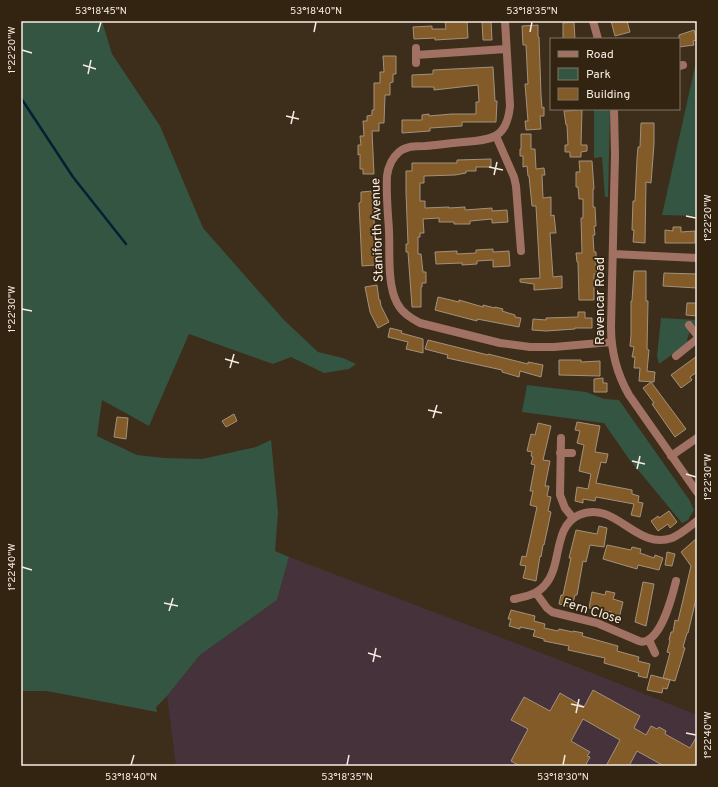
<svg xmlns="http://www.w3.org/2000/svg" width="718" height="787" font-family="Overpass,sans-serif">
  <rect width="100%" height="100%" fill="#3d2e1c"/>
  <path fill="#45323a" d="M289 557 557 659 697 715V766H176L167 696 200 655 277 600Z"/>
  <path fill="#335541" d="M21 21H102L112 54 160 126 203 228 284 320 318 352 343 358 356 364 349 369 324 373 291 357 273 364 189 334 149 426 102 400 97 436 137 455 164 458 202 459 256 447 271 440 278 512 275 551 289 557 277 600 200 655 167 696 156 707 157 712 47 691H21Z
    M697 58V216L662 215 696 62Z
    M594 109H609L610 112 608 197H605L602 157 594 158Z
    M661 318 697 320V327L692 322 687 326 690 331 687 340 688 343 659 364 657 356Z
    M527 385 586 392 604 399 619 400 690 501 694 510 688 520 682 523 629 459 604 423 522 412Z"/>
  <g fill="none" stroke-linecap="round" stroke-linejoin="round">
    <path stroke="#002232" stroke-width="2.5" d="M21 98 73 177 126 244"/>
  </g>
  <path fill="#835b29" stroke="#a3917c" d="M445 21H467L468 38 435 40V38L414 39 413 27 432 26V29H446Z
    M482 21H491L492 40H483Z
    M611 21H627L630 32 615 36Z
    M574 22 575 39H563V23Z
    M538 25V37H539L541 95 542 108 544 107V116H540L541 129 526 130 525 121H528L525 84H528L526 45H523L522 26Z
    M694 30 697 40 693 41 694 45 679 47V35Z
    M383 56H396V74H393V82L390 83V95H385L384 123H379V131H372L374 174H363V169H360V154L358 155V145H361L360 136H364L363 121H367V116L372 115V110H374V83H380V72H384Z
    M493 67 495 101H497L496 122H462V126L430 128V131L402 133V120H422V115L429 114V116L451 114H476V102H479L478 85 434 90V87H412V75L433 74V70Z
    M582 110 581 145H587V151L581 152V157H570V152H565V145H568L567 125H566L564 111Z
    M641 123H654V144L651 183 646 182 645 243 633 242 634 230H632L633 201H635L637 159 638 147H640Z
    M521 134H531V149H535L536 169 544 168 545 175H542L543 198 551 197V216L554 215 556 233H550L553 277 562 276V288L534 290V284L520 282V279L540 278 536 206H532L529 176H528L527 166 523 167V156H520V149H521Z
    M491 159V167H476V171H466V173L455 175 424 176V183H420V201H425V208L449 207V208L465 207V210L492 208V211L507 210 508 222 492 223V219L470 221V224H454V222H439V218L423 219 424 233H420V237H418V254H421L423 272H426V283H422V287H421V307H412L408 252H406V244H408L406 192V171H412V163H457V160Z
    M579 161H592L594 189H593V207H595L596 226H594L595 235H593L594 252H596V268L597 274H594V300H579L578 262H577L576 253H582L581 218H583V199H579L578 187H576V172H580Z
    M374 191 376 209H374V220L376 265 362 266 359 203 361 202V192Z
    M673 227H681V232L695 231V243H665V230L673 231Z
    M493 249V252L509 251 510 266 493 267V260L477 261V264L462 265V263L436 264 435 252 457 251V254L476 253V250Z
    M634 271H646V301H648L647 349 649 350 647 371 655 372 654 382 639 381 640 368H634L635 357H632L634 347 630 346 631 335V301H632Z
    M664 273 697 274V288L663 286Z
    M377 285 379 300H380L381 306 389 322 378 328 370 312 365 287Z
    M438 297 459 302V300L483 307V305L495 308V307L503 309 502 311 515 315V317L521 318 519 327 477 319V321L435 310Z
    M687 303H697V316L686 315Z
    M578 312H585V318H592V328H575V329L546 331 532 330 533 319 546 320V318L578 317Z
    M390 328 402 331 401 333 423 339V353L406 349 408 342 388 337Z
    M428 340 488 355V354L528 364V362L543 365 541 377 520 371 519 377 502 372V370L447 358 448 355 425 349Z
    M697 356V372L690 377 692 380 681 388 671 375Z
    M559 360H581V362L600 361V376L559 375Z
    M603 378V383H607V392H594V379Z
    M651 382 686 429 675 437 652 404 654 403 643 388Z
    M234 414 237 421 226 427 222 421Z
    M117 417 128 418 126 439 114 437Z
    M577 422 600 426 595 452 608 454 606 463 601 462 596 483 632 490V494L639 496 638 502 643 503 640 517 631 515 634 504 596 497 595 501 583 499V503L575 501 577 487 588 489 591 474 579 471 584 445 577 443 580 431 575 430Z
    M538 423 551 426 543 460 550 461 545 486H549L547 496 551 497 548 511 551 512 544 545H543L541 557 540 556 536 581 523 578 526 566 520 565 522 556 526 557 537 507 530 505 533 491H530L535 465 531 464 533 457 531 456 532 452 527 451 531 434 535 435Z
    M669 511 677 522 670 528 668 524 658 531 651 521 658 516 659 518Z
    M599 526 607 528 604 547 590 545 586 562 583 561 577 595H575L572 607 559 604 561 595H563L571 558H569L576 530 597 534Z
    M697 538V599H696L688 633H687L683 647 685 648 675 681 663 678 670 653 667 652 670 641 669 640 671 632H673L675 620 678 621 691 566 681 552Z
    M607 545 631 550 632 547 641 549 640 553 654 558 655 555 663 558 659 570 638 565 637 569 603 559Z
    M667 552 675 554 672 566 665 565Z
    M643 582 654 584 646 626 635 622Z
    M606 591 615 593 613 599 623 602 619 618 611 616 612 612 589 608 592 592 605 595Z
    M511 610 535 616 534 621 545 624 544 628 558 631 559 629 573 632V631L583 633 582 636 618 646 617 651 639 657 638 661 650 664 647 678 638 676 639 673 604 663 605 658 568 650 569 646 544 641V639L533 636 535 630 520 627V629L509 626 511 619H508Z
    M651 675 670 680 667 689 663 688 662 693 647 690Z
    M593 690 640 716 634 728 646 735 651 726 657 729 659 727 666 731 665 734 690 748 697 736V766H664L637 751 629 766H606L620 740 583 719 571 741 590 752 587 756 590 757 585 766H520L511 761 528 729 511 720 524 697 550 711 560 693 584 707Z"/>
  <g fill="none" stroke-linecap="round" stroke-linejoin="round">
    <path stroke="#a17263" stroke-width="8" d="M505 21 510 106C507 138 492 140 464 142 451 143 438 145 425 146 416 146 406 146 399 152 392 158 388 168 387 176 386 194 388 213 389 231 390 253 387 284 397 303 402 313 411 318 420 323L500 343 530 347H554L611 342
      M593 21 598 39
      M416 48V63
      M416 55 506 49
      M679 66 683 65
      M614 109 615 155 611 327C611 352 617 374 629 395L697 492
      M496 136 514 177 516 186 521 251
      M613 254 697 258
      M689 325 697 335
      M676 356 697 339
      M561 438 560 495 565 508 573 518
      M560 453H572
      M671 456 697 438
      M536 593 547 608 552 612 597 623 639 641C642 642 645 642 648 640 663 632 672 597 676 581
      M514 599C524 597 536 595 544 586 563 567 552 527 579 515 615 499 636 551 672 538 681 534 689 527 697 521
      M649 640 655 653"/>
  </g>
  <path fill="none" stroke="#f6ece1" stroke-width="1.5" d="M98 32 101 22M314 32 316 22M530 32 532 22M22 50 32 53M83 65 96 69M88 74 91 60M286 116 299 119M291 124 294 111M489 167 503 170M494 175 497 162M686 216 696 218M22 309 32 311M225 359 239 363M230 368 234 354M428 410 442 413M433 418 437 405M632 461 645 464M637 469 640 456M686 474 696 477M22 567 32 570M164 603 178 606M169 611 173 598M368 653 381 657M373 662 376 648M571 704 584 707M576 713 579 699M686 733 696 735M131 765 134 755M347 765 349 755M563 765 565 755"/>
  <g text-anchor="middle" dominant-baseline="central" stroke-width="3.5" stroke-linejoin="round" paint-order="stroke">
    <g font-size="13" fill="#f6ece1" stroke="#332412">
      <text transform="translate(378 230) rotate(-92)">Staniforth Avenue</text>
      <text transform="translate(601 301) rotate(-90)">Ravencar Road</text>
      <text transform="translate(592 612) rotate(17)">Fern Close</text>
    </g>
  </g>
  <rect width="718" height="787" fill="none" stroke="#332412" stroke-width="44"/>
  <rect x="550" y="38" width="130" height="72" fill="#332412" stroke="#817465"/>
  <rect x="558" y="51" width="20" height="6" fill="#a17263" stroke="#817465"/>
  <text x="586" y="58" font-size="12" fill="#f6ece1">Road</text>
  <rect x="558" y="68" width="20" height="12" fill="#335541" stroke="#817465"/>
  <text x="586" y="78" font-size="12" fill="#f6ece1">Park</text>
  <rect x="558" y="88" width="20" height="12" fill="#835b29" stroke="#817465"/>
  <text x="586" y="98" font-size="12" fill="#f6ece1">Building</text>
  <rect x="22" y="22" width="674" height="743" fill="none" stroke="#f6ece1" stroke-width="1.5"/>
  <g font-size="10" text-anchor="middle" fill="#f6ece1">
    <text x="101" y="14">53°18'45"N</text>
    <text x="316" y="14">53°18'40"N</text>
    <text x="532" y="14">53°18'35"N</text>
    <text transform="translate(11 50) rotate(-90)" y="4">1°22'20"W</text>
    <text transform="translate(707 218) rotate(-90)" y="4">1°22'20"W</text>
    <text transform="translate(11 309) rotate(-90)" y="4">1°22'30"W</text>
    <text transform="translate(707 477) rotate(-90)" y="4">1°22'30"W</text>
    <text transform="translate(11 567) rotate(-90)" y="4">1°22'40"W</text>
    <text transform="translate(707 735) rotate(-90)" y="4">1°22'40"W</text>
    <text x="131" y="780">53°18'40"N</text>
    <text x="347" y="780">53°18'35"N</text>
    <text x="563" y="780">53°18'30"N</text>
  </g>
</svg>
